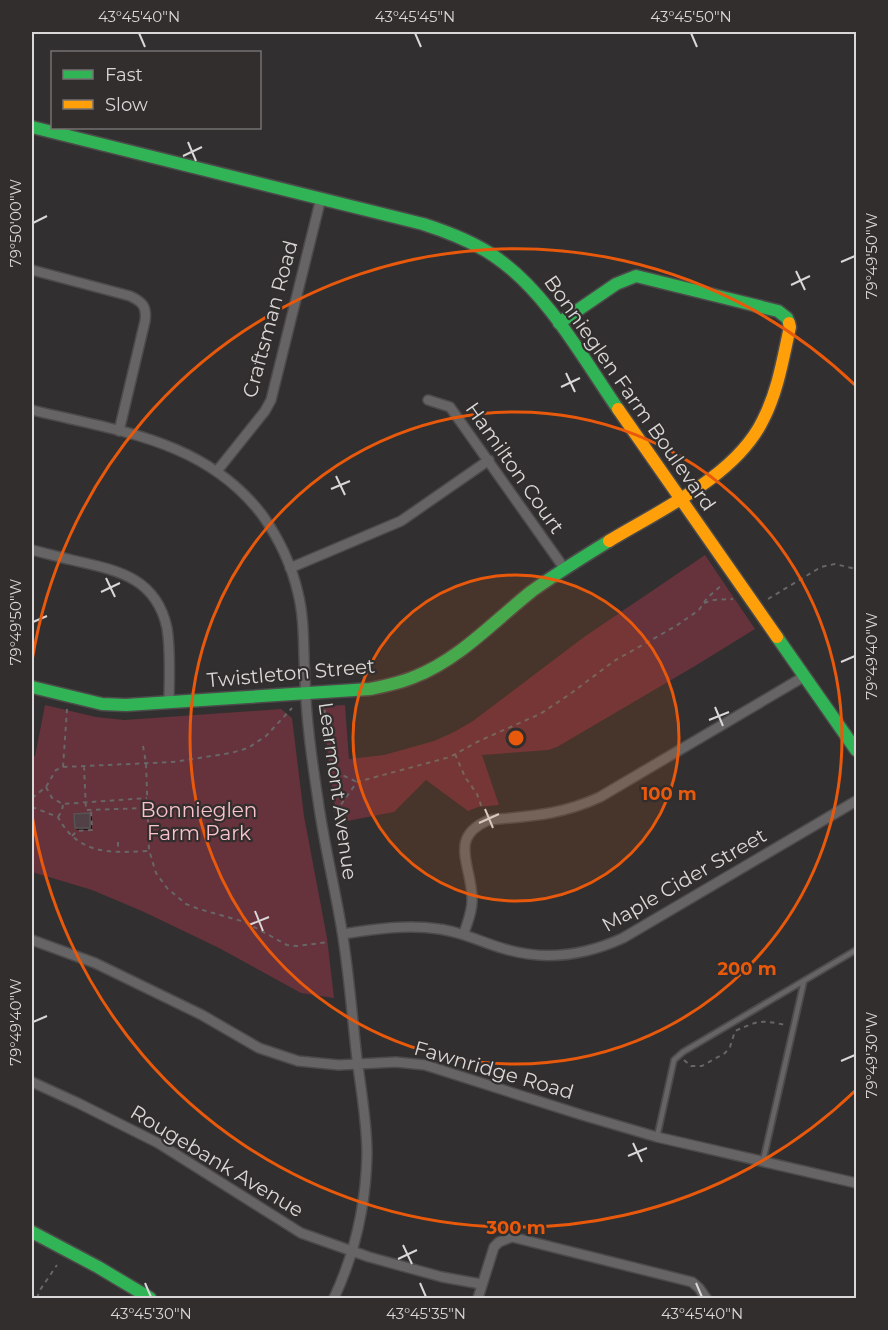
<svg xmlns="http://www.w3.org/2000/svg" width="888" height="1330" font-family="Montserrat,sans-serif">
  <defs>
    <filter id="shadow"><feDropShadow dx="2.5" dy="4" stdDeviation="0" flood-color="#0009"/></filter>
  </defs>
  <rect width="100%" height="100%" fill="#312f2f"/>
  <path fill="#66323c" d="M705 555 755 629 695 666 557 747 548 750 482 755 499 805 478 807 468 811 426 780 394 812 337 823 322 708 324 706 345 705 349 759 384 755 434 741 454 732 473 721 584 637Z
    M45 705 96 717 124 720 281 709 292 718 304 816 327 938 334 998 301 993 219 948 144 912 92 890 32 872V756H35Z"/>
  <path fill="#513f44" stroke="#565454" stroke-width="1.5" filter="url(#shadow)" d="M90 813V828H75L74 814Z"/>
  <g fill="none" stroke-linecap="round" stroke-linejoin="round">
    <g stroke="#4c4a4a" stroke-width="8">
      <path id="lane" d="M657 1137 674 1060 683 1052 856 950
        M763 1161 804 981"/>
    </g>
    <g stroke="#4c4a4a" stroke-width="12">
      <path id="street" d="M32 270 130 296C143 302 147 307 145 321L119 431
        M428 400 450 407 564 568
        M32 410C118 431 206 440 263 516 279 539 292 567 298 593 305 621 303 650 305 678 306 719 312 760 318 800 324 844 335 888 342 931 349 973 352 1016 357 1059 361 1090 367 1122 367 1154 366 1204 355 1253 334 1298
        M217 471 265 411 271 400 321 198
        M32 550C45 553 58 557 72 560 115 570 156 576 167 628 171 652 169 679 169 703
        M290 568 401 521 489 460
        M464 933C468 921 473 909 472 897 471 864 448 837 489 820 531 816 561 815 600 797L805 676
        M343 934C374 929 408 924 439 929 463 932 483 943 505 949 545 961 586 955 623 938L856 801
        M32 940 95 963 202 1015 259 1048 298 1061 339 1065 396 1062 425 1065 582 1115 657 1137 856 1183
        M32 1082 78 1103 158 1143 301 1233 369 1257 442 1277 481 1284
        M478 1298 494 1247 499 1242 512 1237 692 1282 699 1288 706 1298"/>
    </g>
    <g stroke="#4c4a4a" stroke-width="15">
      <path id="fast" d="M32 127 423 224C448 232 472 241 494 256 547 292 582 357 618 409
        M559 323 616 284 636 276 778 311 787 318 789 323
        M777 637 856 750
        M32 687 102 704 126 705 370 689C385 686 400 683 414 677 460 659 494 621 532 591 557 573 583 557 609 541
        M32 1232 98 1267 150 1298"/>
    </g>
    <g stroke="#4c4a4a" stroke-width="15">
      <path id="slow" d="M618 409 777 637
        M609 541C660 510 736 476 763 420 778 391 783 358 790 327L789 323"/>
    </g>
    <path stroke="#686666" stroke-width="2" stroke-dasharray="4.5 4.5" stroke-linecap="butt" d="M768 599 821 567 835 564 856 569
      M704 603 714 600 733 599
      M320 705H324L332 767 342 775 357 782
      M143 746 146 763 149 850 156 873 167 888 186 904 199 909 245 922 287 945 297 946 329 942
      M455 754 465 777 477 794 482 808
      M84 766 86 810 147 808
      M63 767 173 762 231 753 248 748 266 736 292 708
      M46 787 52 798 63 804 147 798
      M32 798 46 787 56 770 63 767 67 709
      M32 807 58 817C78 855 110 853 148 851
      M334 810 340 806 357 782 450 757 479 741 540 714 570 694 614 661 676 626 699 610 707 598 723 584
      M58 817 62 811 63 804
      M72 836 77 831 92 830 91 810
      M118 842V851
      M684 1060 691 1066H702L725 1053 730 1047 735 1031C760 1020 760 1020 786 1025
      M37 1298 40 1290 57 1265"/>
    <use href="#lane" stroke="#666464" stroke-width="4.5"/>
    <use href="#street" stroke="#666464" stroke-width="9"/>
    <use href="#fast" stroke="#30b455" stroke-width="12"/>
    <use href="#slow" stroke="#ff9f0a" stroke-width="12"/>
  </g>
  <path fill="none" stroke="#d9d7d7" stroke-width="2" d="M139 33 145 47M415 33 421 47M691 33 697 47M188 142 196 161M183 156 202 147M33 223 47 216M841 262 855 256M796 271 805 290M791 285 810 276M566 373 575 392M561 387 580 378M336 476 345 495M331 489 350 481M106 578 115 597M101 592 120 583M33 622 47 616M841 662 855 656M715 707 723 726M709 720 729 712M485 809 493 828M479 823 499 814M255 911 263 931M249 925 269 917M33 1022 47 1016M841 1061 855 1055M633 1143 642 1162M628 1156 647 1148M403 1245 412 1264M398 1259 417 1250M145 1283 151 1297M420 1283 426 1297M696 1283 702 1297"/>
  <circle cx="516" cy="738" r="163" fill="#e8590c" fill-opacity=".12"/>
  <g fill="none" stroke="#e8590c" stroke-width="3">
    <circle cx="516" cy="738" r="163"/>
    <circle cx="516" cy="738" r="326"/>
    <path d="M856 1090A490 490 0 0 1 32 815M32 661A490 490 0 0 1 856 386"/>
  </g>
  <g text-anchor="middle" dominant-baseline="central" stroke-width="4.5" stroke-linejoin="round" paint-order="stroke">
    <g font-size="20" fill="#d9d7d7" stroke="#322e2e">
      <text transform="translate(270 319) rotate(-75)">Craftsman Road</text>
      <text transform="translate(630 393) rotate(55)">Bonnieglen Farm Boulevard</text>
      <text transform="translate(515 468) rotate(55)">Hamilton Court</text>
      <text transform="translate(291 673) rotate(-5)">Twistleton Street</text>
      <text transform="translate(338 791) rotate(82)">Learmont Avenue</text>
      <text transform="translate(684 880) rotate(-30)">Maple Cider Street</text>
      <text transform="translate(494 1070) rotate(16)">Fawnridge Road</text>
      <text transform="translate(217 1161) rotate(31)">Rougebank Avenue</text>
    </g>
    <g font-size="20" fill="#fac2ca" stroke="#322e2e">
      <text x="199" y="810">Bonnieglen<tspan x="199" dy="23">Farm Park</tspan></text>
    </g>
  </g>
  <circle cx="516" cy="738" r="9" fill="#e8590c" stroke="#322e2e" stroke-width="3"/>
  <g font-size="18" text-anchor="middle" font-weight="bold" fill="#e8590c" stroke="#322e2e" stroke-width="4.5" stroke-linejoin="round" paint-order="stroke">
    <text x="669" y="800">100 m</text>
    <text x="747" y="975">200 m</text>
    <text x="516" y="1234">300 m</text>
  </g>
  <rect width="888" height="1330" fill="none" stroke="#322e2e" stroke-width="66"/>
  <rect x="51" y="51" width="210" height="78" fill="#322e2e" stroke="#757272" stroke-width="1.5"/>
  <rect x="63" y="70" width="30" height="9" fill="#30b455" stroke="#757272" stroke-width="1.5"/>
  <text x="105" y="81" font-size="18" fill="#d9d7d7">Fast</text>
  <rect x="63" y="100" width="30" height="9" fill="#ff9f0a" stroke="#757272" stroke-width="1.5"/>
  <text x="105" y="111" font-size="18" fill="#d9d7d7">Slow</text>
  <rect x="33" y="33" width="822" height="1264" fill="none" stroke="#d9d7d7" stroke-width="2"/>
  <g font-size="15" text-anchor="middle" fill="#d9d7d7">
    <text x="139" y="22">43°45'40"N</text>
    <text x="415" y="22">43°45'45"N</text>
    <text x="691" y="22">43°45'50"N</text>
    <text transform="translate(16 223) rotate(-90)" y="5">79°50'00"W</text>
    <text transform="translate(872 256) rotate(-90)" y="5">79°49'50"W</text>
    <text transform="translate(16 622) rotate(-90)" y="5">79°49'50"W</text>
    <text transform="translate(872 656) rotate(-90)" y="5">79°49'40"W</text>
    <text transform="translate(16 1022) rotate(-90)" y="5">79°49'40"W</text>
    <text transform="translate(872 1055) rotate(-90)" y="5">79°49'30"W</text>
    <text x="151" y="1319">43°45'30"N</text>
    <text x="426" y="1319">43°45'35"N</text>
    <text x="702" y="1319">43°45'40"N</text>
  </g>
</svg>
